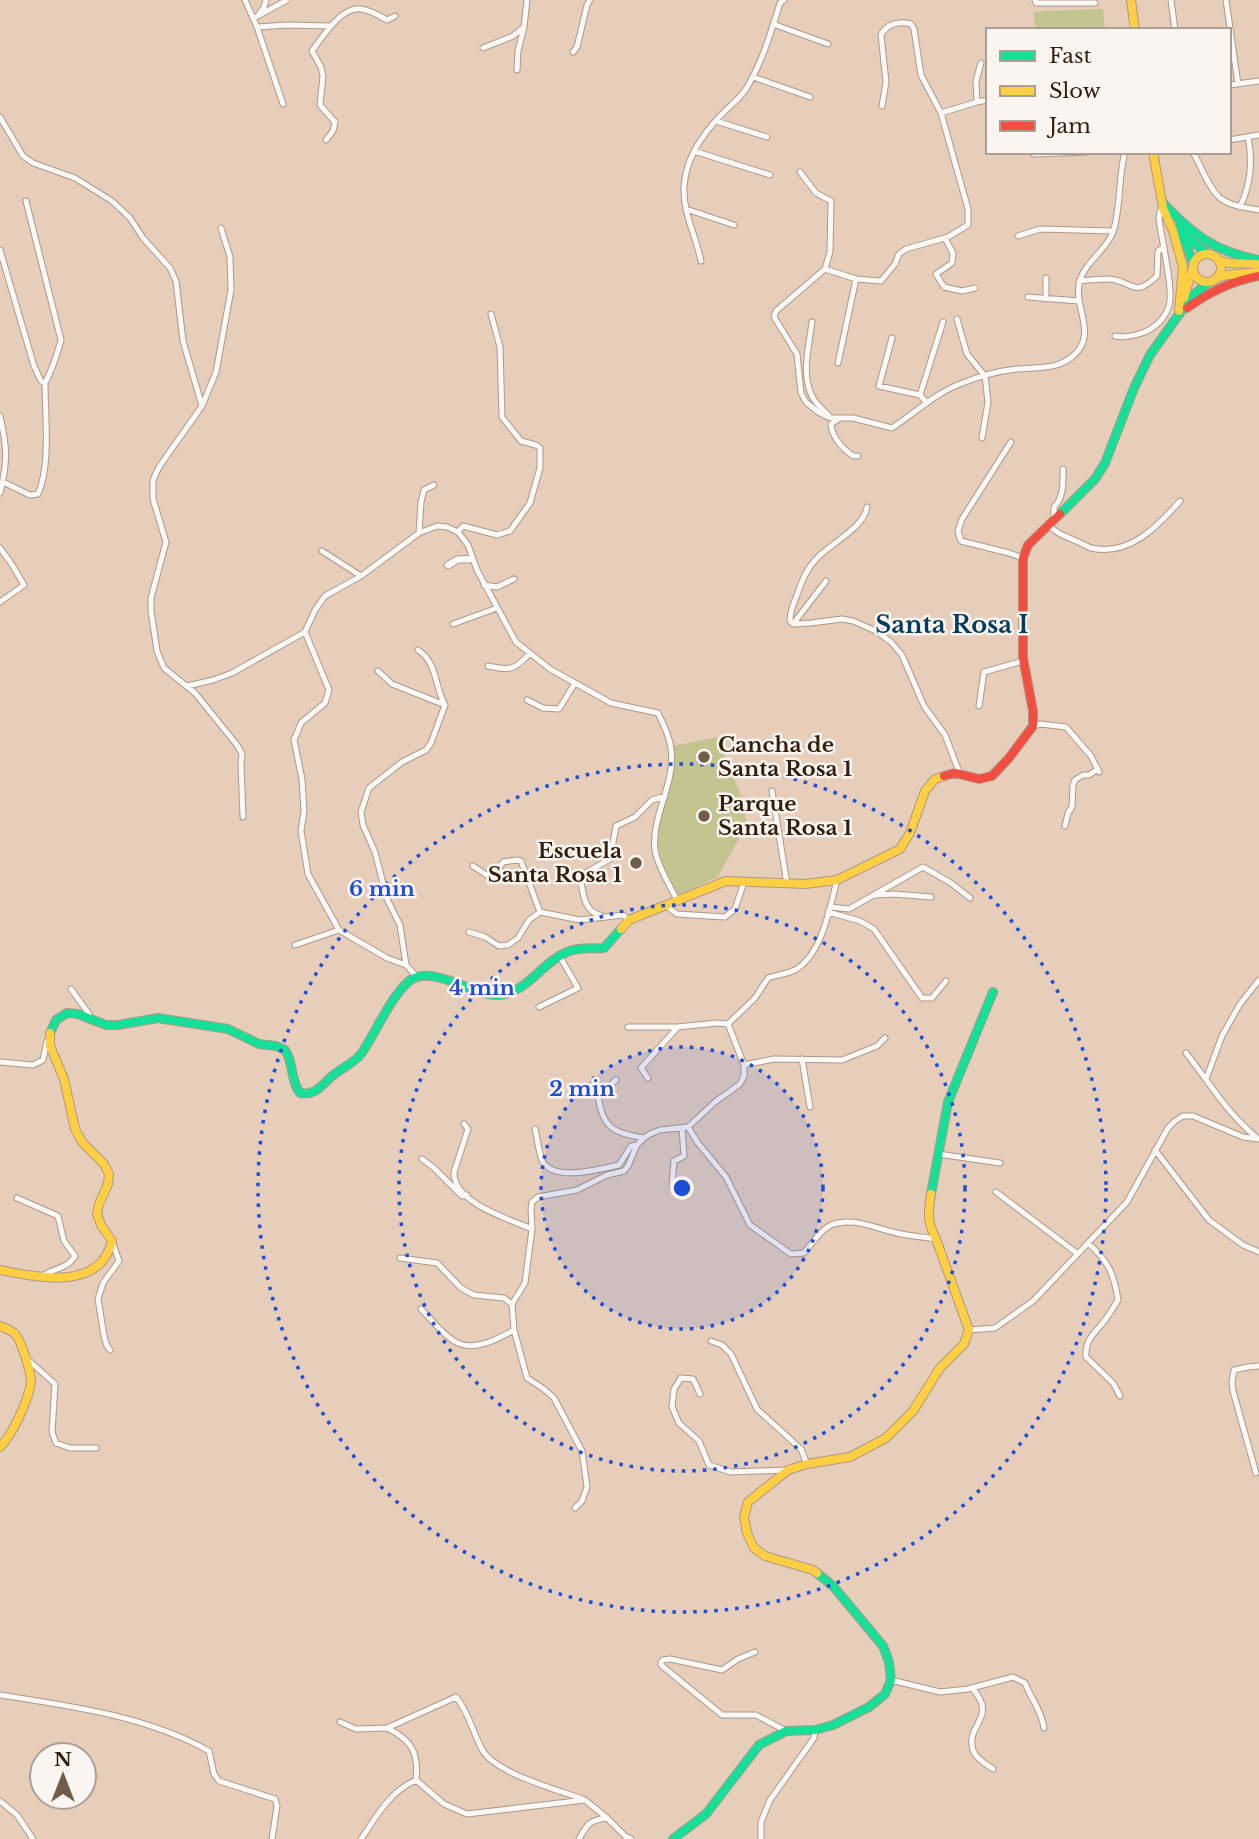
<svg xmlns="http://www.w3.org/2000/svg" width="1259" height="1839" font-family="'Libre Baskerville',serif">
  <rect width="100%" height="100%" fill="#e6cebb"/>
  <path fill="#c3c490" d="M1103 9 1105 30H1036L1033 13 1043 11Z
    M718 737 744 804 746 820 744 829 718 877 678 895C671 880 659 861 658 844 657 811 678 779 673 746Z"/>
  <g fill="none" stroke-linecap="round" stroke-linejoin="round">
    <g stroke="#ad9988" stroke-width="7">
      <path id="street" d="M245 0 257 27 283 104
        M1035 0 1036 3H1095
        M1171 0 1175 30
        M1226 0 1238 84
        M259 14 264 7 266 0
        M254 18 287 0
        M773 24 828 44
        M257 27 287 25 330 26
        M483 48 513 36 524 27 527 0
        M573 52 577 47 587 5 590 0
        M517 70 518 51 524 27
        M753 77 810 97
        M1229 85 1259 81
        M977 102 976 81 981 63
        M882 106 886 82 881 35C886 24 899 21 911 24L914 29 921 75 941 113 977 102 988 100
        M0 117 23 156 33 163 75 178 112 201 130 218 143 238 170 268 176 281 183 341 202 406 159 467 153 480V499L166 542 151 598V611L157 651 164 668 195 693 237 745 242 754 241 765 243 817
        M716 121 767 137
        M326 140 333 131 335 122 320 105 323 76 321 67 312 51C322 38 341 6 361 9 370 10 380 16 387 20L395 16
        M1229 140 1259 135
        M694 151 770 175
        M1193 152C1201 166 1208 187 1220 198 1230 206 1247 208 1259 210
        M1034 154 1087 152
        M800 172 816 193 831 201 830 252 825 269
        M1240 207C1251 184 1253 161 1248 137
        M686 209 734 225
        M1018 236 1040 229 1113 231
        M945 238 953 253 952 263 936 274 944 287 962 291 975 288
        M0 250 34 366 41 381 45 383
        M701 261C696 236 683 213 684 188 685 158 703 133 724 112 731 105 740 98 746 89 762 63 771 32 780 3L784 0
        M1046 278V299
        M1079 281C1089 280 1100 279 1109 279 1134 281 1133 299 1157 276L1158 251 1163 248
        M1028 297 1079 301
        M957 319 967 354 985 376 988 402 982 438
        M812 322C809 346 801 374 812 396 816 405 825 411 831 418H853L892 428C915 413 934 394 960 384 977 377 998 371 1017 369 1037 367 1057 370 1073 356 1099 334 1072 307 1080 280 1086 261 1106 251 1113 232 1121 209 1118 177 1125 152
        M1115 336C1125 338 1133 336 1142 333 1154 329 1165 319 1169 306 1174 289 1161 239 1159 218L1160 211 1163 208
        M892 338 879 386 920 395 926 402
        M838 363 856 279
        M920 395 943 322
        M202 406 216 372 231 290 230 257 221 228
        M0 416C7 447 8 461 0 493
        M828 417 818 412 806 402 801 393 797 354 774 317 776 311 825 269 856 279 881 281 895 264 899 254 906 249 948 237 968 225V209L941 113
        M839 419 831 424C832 438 842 448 853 456H858
        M1011 442 962 519 958 531 961 541 1009 553 1023 558
        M3 482 30 495 38 494C51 465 45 416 45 383 52 370 57 355 61 340L26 201
        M867 507C865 526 832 543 818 557 807 568 802 580 797 595 793 604 790 612 790 621L793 624 811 623 842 619 853 621 876 631 891 642 902 655 924 706 945 735 960 774
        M1054 518V507C1064 498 1063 482 1063 469
        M1048 524C1055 533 1065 536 1076 541 1081 543 1086 546 1091 548 1129 557 1158 526 1180 501
        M458 532 463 526 497 535 510 531 530 503 540 468V448L536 445 521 441 502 417 500 347 491 314
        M419 533 421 502 424 490 434 485
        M0 548 11 563 24 585 0 602
        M322 551 361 576
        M472 558 457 559 447 565 448 566 458 560H473
        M484 585 497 587 514 579
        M453 624 497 608
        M793 624 826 581
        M305 632 329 690 325 703 301 723 294 740 302 779 304 811 301 831 308 874 339 930 387 958 406 965 418 978
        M418 650C438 663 434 686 445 705
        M488 666C510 671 515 670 530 653
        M378 671 392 684 445 705 431 743 426 750 402 762 369 788 361 812 363 825 375 852 387 899 400 925 406 965
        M187 686 213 680 232 673 305 632 315 610 325 596 361 576 419 533 437 526 447 527 458 532 468 545 477 570 516 642 550 669 611 703 658 713C663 724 670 736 671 749 676 783 651 816 655 850 657 865 670 886 677 900
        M527 700 543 708 559 709 575 683
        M979 706 984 672 1019 662 1023 658
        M1033 726 1041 724 1066 727 1091 756 1099 772
        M772 791 787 884
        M1065 826 1068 813 1072 807 1073 785 1075 780 1083 775H1089L1098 769
        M473 866 491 878 495 875 503 862 517 860 521 861 540 912
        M875 895 894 894 931 897
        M665 905 677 914 725 917 735 909 744 882
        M830 907 849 909 923 867 951 883 970 898
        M828 912 860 921 874 929 922 998H932L946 981
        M600 915C583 911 583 891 580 876L610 859 616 826 635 817 652 800 665 796
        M469 932 485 937 499 946 508 945 518 938 529 920 540 912 580 920 623 915 629 920
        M295 945 339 930
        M71 989 89 1014V1020
        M539 1007 578 988 559 955
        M628 1027H677L717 1023 728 1024
        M1186 1053C1210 1083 1226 1112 1256 1137
        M802 1059 810 1107
        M0 1062 33 1065 43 1060 47 1041
        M744 1065 774 1059 842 1060 877 1046 885 1038
        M648 1078 641 1068 677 1028
        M1206 1079 1222 1036 1240 1004 1259 980
        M616 1080 598 1096C603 1129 613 1132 644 1138
        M464 1124 468 1129 454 1172C453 1203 509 1219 532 1229
        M688 1127 698 1143 726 1177 750 1225 791 1254 804 1253C812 1244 820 1230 831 1225 853 1216 876 1229 897 1233 909 1236 923 1237 935 1239
        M535 1129C537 1136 539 1156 543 1162 555 1182 601 1169 619 1165L631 1146 637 1145
        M1155 1150 1209 1220 1243 1245 1259 1252
        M938 1154 1000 1163
        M422 1159 434 1168 462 1196 467 1195
        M672 1184 674 1161 684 1156 682 1128
        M996 1192 1078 1254
        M17 1198 58 1216 64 1241 75 1256C68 1269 52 1268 41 1277
        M1088 1243C1108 1261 1114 1273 1118 1300 1113 1308 1108 1317 1101 1325 1092 1336 1085 1341 1086 1357L1113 1383 1120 1396
        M400 1258 437 1263 461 1288 474 1295 504 1298 512 1304
        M421 1309C431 1319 442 1334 454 1341 473 1353 498 1339 514 1330
        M969 1330 995 1328 1033 1301 1127 1202 1168 1128 1175 1121 1183 1116H1193L1243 1137 1259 1139
        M711 1341 722 1345 731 1354 757 1409 801 1449 807 1464
        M110 1350 107 1346 104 1336 98 1299 103 1283 119 1261 112 1241
        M25 1357 55 1384 52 1432 56 1443 70 1448H96
        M700 1394 693 1379 681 1378 674 1389 672 1407 679 1423 699 1441 709 1465 731 1472 788 1470
        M1256 1473 1233 1391 1232 1382 1234 1370 1248 1367 1259 1366
        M575 1508 582 1501 587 1487 582 1451 554 1398 544 1389 527 1378 514 1330 512 1304 525 1283 532 1229 531 1209 532 1202 538 1197 577 1190 607 1175 624 1171 628 1166 637 1145 644 1138 650 1134 660 1130 688 1127 715 1102 740 1084 744 1076V1065L728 1024 755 998 768 978C776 975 787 974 795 970 822 955 830 907 837 880
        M755 1652 738 1659 722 1670 670 1659 663 1660 661 1662V1665L722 1715H756L786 1731
        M891 1680 940 1692 968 1689 1013 1677 1025 1683C1032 1701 1041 1709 1044 1728
        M972 1688C999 1718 965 1724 973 1750 975 1758 986 1764 993 1769
        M0 1695C71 1706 146 1716 209 1751L214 1774 219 1781 275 1799 277 1806 272 1839
        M340 1722 356 1729 387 1728 456 1697C469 1712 473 1734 483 1751 497 1774 559 1790 585 1800
        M387 1728C412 1740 419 1753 416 1780L444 1804 467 1814 585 1800 607 1818
        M0 1801 17 1815 33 1839
        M361 1839C377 1816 389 1792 416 1780
        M579 1839C587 1825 589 1820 607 1818L625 1836 631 1839
        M761 1839V1822L770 1800 814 1738 815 1730"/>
    </g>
    <g stroke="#ad9988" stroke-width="10">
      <path id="fast" d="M1162 202C1192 234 1215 252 1259 260
        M1180 226 1189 239 1208 254
        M1180 234 1187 246 1193 264
        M1060 514 1095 479 1105 463 1134 388 1150 355 1192 296 1209 282
        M50 1033 56 1020 67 1013 78 1014 106 1025H118L158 1018 228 1029 259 1044 276 1046 285 1050C294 1063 290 1080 300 1093 315 1096 321 1086 331 1077 341 1068 353 1064 361 1054 375 1034 390 998 408 982 431 962 474 997 500 995 528 992 542 962 567 952 578 947 592 949 604 948L621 929
        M931 1194 948 1102 993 992
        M673 1839 706 1814 759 1745 786 1731 815 1730 833 1725 869 1707 885 1694 891 1680 889 1662 883 1646 833 1586 817 1573"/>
    </g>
    <g stroke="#ad9988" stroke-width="10">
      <path id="slow" d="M1131 0 1135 30
        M1153 152 1163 208 1173 231 1183 267 1179 311
        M1193 268a14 14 0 1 1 28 0a14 14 0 1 1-28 0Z
        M1218 260 1228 263 1256 264
        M1217 278 1227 275 1259 272
        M1184 298 1192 270
        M621 929 629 920 726 881 805 884 837 880 900 849 910 833 925 791 935 779 944 776
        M0 1270C37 1277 100 1292 112 1241L101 1225 97 1214 99 1204 108 1184 109 1174 104 1164 82 1142 75 1129 64 1079 50 1046V1033
        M0 1326C5 1328 11 1330 15 1334 21 1340 31 1372 31 1381 30 1397 12 1436 0 1447
        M817 1573 813 1570 765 1556 754 1548 747 1533 744 1517 748 1502 788 1470 807 1464 850 1457 886 1438 913 1411 940 1368 964 1344 969 1330 936 1239C927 1222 928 1213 931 1194"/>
    </g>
    <g stroke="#ad9988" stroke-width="10">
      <path id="jam" d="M1187 308C1209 292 1232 281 1259 276
        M944 776 955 773 979 779 992 776 1009 758 1033 726V711L1023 658V558L1028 545 1060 514"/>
    </g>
    <use href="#street" stroke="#fbf8f5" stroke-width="5"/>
    <use href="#fast" stroke="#16e098" stroke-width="8"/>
    <use href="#slow" stroke="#ffcf43" stroke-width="8"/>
    <use href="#jam" stroke="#f24e42" stroke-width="8"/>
  </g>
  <circle cx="682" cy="1188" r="141" fill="#1d4ed8" fill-opacity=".12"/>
  <g fill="none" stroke="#1d4ed8" stroke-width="3.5" stroke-dasharray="3.5 7">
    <circle cx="682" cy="1188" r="141"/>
    <circle cx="682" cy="1188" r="283"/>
    <circle cx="682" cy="1188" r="424"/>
  </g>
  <g fill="#715c49" stroke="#fbf5f1" stroke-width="2.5">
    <circle cx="704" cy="757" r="7"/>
    <circle cx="704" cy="816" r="7"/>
    <circle cx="636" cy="863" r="7"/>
  </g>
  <g text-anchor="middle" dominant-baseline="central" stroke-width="5" stroke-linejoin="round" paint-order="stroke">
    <g font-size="21" font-weight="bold" fill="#321e0c" stroke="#fbf5f1" text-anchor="start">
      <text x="718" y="745">Cancha de<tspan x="718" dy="24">Santa Rosa 1</tspan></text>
      <text x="718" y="804">Parque<tspan x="718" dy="24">Santa Rosa 1</tspan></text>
      <text x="622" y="851" text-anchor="end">Escuela<tspan x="622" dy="24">Santa Rosa 1</tspan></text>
    </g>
    <g font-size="24" font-weight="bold" fill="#003c5e" stroke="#fbf5f1">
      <text x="952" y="624">Santa Rosa I</text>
    </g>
  </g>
  <circle cx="682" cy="1188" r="10" fill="#1d4ed8" stroke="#fbf5f1" stroke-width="3.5"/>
  <g font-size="21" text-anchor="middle" font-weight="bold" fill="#1d4ed8" stroke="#fbf5f1" stroke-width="5" stroke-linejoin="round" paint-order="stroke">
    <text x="382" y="896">6 min</text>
    <text x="482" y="995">4 min</text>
    <text x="582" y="1096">2 min</text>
  </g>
  <rect x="986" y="28" width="245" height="126" fill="#fbf5f1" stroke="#ab9f95" stroke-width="2"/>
  <rect x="1000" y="51" width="35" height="10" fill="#16e098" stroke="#ab9f95" stroke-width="2"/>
  <text x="1049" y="63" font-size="21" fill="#321e0c">Fast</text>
  <rect x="1000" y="86" width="35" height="10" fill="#ffcf43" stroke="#ab9f95" stroke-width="2"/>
  <text x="1049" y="98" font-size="21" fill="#321e0c">Slow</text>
  <rect x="1000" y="121" width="35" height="10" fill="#f24e42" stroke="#ab9f95" stroke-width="2"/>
  <text x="1049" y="133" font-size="21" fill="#321e0c">Jam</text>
  <g transform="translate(63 1776)"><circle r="33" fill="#fbf5f1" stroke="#ab9f95" stroke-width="2"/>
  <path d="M0-5L12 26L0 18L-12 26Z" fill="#715c49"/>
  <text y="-10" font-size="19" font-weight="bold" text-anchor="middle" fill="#321e0c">N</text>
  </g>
</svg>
